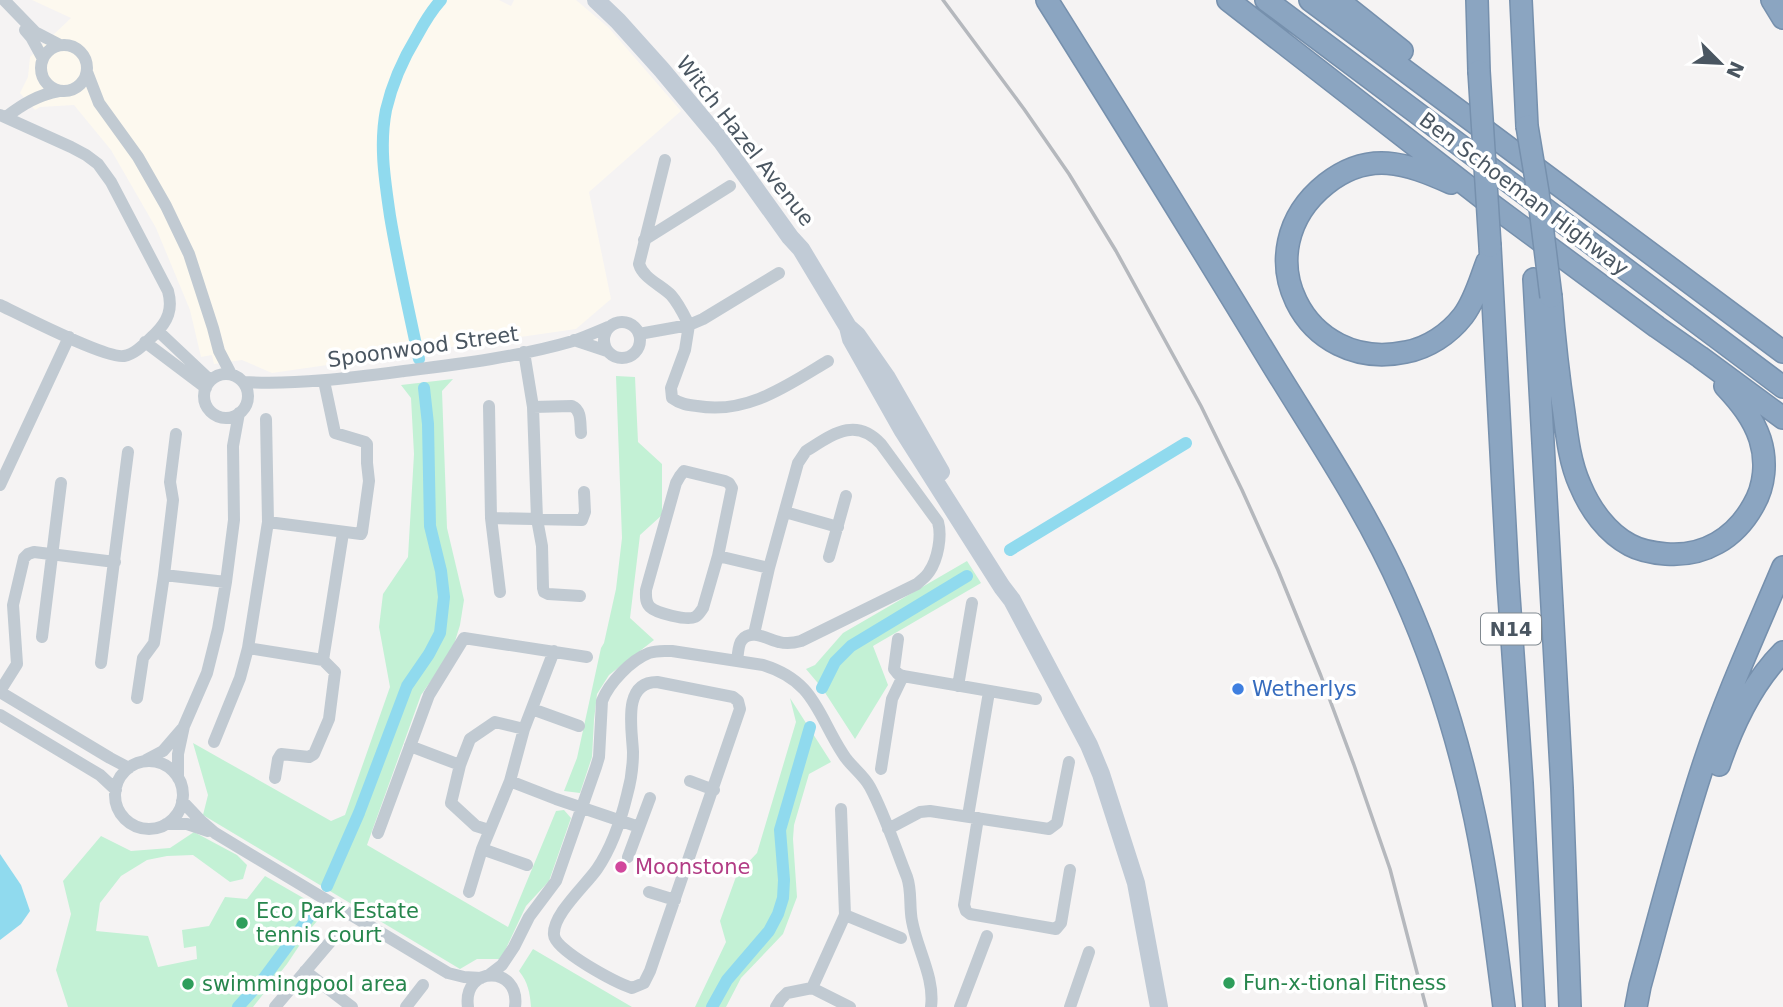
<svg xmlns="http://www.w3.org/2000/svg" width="1783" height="1007" font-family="'DejaVu Sans',sans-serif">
  <rect width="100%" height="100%" fill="#f5f3f3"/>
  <path fill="#fdf9ef" d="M32 0H499L511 6 514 0H576L609 28 681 111 589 192 611 299 576 329 272 373 242 360 214 364 212 355 201 357 190 310 156 228 111 150 74 105 40 107 35 110 20 93 28 77 30 57 71 18Z"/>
  <path fill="#c3f1d5" d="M616 376 635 377 638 442 662 464V515L640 535 630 618 654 640 609 675 597 694 594 720 592 757 580 793 564 791 577 758 601 648 604 643 616 589 622 538Z
    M453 379 442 391 447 528 464 600 460 625 452 651 421 695 367 845 508 927 556 811 564 810 571 818 549 881 526 906 501 959H477L460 969 203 815 208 795 193 743 331 821 345 815 390 687 379 627 383 594 408 557 414 454 411 398 401 385Z
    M967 561 981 583 873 646 888 685 855 739 822 688 806 669 815 665 843 633Z
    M790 698 831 762 809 774 794 825 793 839 797 897 783 934 741 978 726 1007H695L726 942 720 921 737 874 757 853 796 722Z
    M194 832 237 855 247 865 243 879 230 882 193 855 167 856 147 860 121 876 100 903 96 931 148 936 158 967 197 959 196 946 184 948 182 930 209 926 225 897 247 899 265 876 326 911 311 928 287 964 253 1007H68L56 970 71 914 63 881 101 836 131 851 170 848Z
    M533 949 632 1007H531C530 993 528 982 519 971Z"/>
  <path fill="#90daee" d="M0 854 21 885 30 911 21 924 0 940Z"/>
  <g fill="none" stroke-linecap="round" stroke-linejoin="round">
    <path stroke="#90daee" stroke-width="12" d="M419 359C409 311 398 264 390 216 385 181 379 146 386 110 392 84 403 59 417 36 424 23 431 11 441 0
      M1010 550 1186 443
      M822 688 835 662 851 646 967 576
      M327 886 359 813 407 686 429 654 440 633 444 597 441 571 430 526 428 424 424 388
      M238 1007 264 978 315 909
      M712 1007 727 980 769 931 778 914 783 898 784 880 780 830 810 727"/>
    <g stroke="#7690ad" stroke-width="24">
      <path id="highway" d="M1047 0C1123 121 1198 242 1272 364 1318 439 1368 513 1403 593 1435 665 1459 742 1475 818 1488 880 1496 944 1504 1007
        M1228 0 1484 199 1657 327 1700 357 1783 418
        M1266 0 1783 387
        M1310 0 1783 352
        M1338 0 1402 51
        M1477 0 1479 71
        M1521 0 1527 126
        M1772 0 1783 18
        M1451 183C1406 163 1369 150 1326 184 1242 251 1304 374 1406 352 1428 348 1449 334 1463 316 1475 300 1480 280 1487 262
        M1490 246 1508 582 1522 783 1534 1007
        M1534 279 1562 788 1570 1007
        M1551 297C1554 335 1558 374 1564 413 1567 437 1570 463 1580 485 1590 509 1607 533 1630 545 1641 551 1654 553 1666 554 1704 557 1735 538 1753 506 1765 486 1767 461 1760 439 1753 418 1740 402 1725 386
        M1719 765C1733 724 1752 683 1783 652
        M1636 1007 1640 986C1661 910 1680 835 1705 760 1727 694 1756 631 1783 567"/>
    </g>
    <path stroke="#c1cad2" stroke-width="12" d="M4 0 35 32 60 45
      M25 30 31 37 43 59
      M41 68a23 23 0 1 1 46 0a23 23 0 1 1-46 0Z
      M87 72 99 103 138 157 166 206 189 254 213 328 219 351 231 374
      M0 115 71 147 86 155 98 164 111 182 168 291C173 309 168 321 155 334 146 342 136 354 124 356 106 359 21 315 0 305
      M6 117C23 104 38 95 59 91
      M644 240 730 186
      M779 273 703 319 689 325 685 350 671 388 672 398C680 404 688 405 697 406 747 415 788 385 828 361
      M604 340a18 18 0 1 1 36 0a18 18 0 1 1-36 0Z
      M158 331 210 380
      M639 334 689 325C684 315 679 304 671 295 661 285 643 278 639 264L665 160
      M574 340 607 351
      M145 342 206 388
      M524 352 533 407 537 519 542 546 543 588 544 592 548 594 580 596
      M204 396a22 22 0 1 1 44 0a22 22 0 1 1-44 0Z
      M243 382C297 385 350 378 404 371 460 364 518 357 573 341 585 337 596 332 608 327
      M489 406 491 518 582 520 585 512 584 492
      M533 407 572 406C582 410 580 424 581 433
      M684 471 725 481 729 483 732 488 718 556 703 608C700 612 699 615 695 617 687 621 656 613 650 607 645 602 646 596 646 590L676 483 680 476Z
      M0 485 69 337
      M785 512 838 527
      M491 518 500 592
      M268 522 361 534 362 532 369 481 367 463V444L365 442 335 433 324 381
      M718 556 769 568
      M829 557 846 496
      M164 575 226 582
      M42 637 61 483
      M898 639 894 669 898 674 903 676 1036 699
      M248 648 323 660 335 672 329 719 314 754 309 757 281 754 278 759 275 778
      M323 660 343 533
      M737 661C738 655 738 644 742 640 751 628 769 640 779 642 787 644 794 643 801 641L917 584C921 580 926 577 929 572 938 559 942 536 938 522L881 444C855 416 832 435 806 451L798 463 769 568 754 634
      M101 663 128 452
      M657 682 733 697 738 701 740 709 650 971 644 983 632 988C617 983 555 951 554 935 552 915 586 885 597 869 612 847 621 820 627 795 631 781 633 766 633 752 632 729 622 682 657 682Z
      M958 686 972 603
      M0 691 17 664 13 605 24 558 28 554 34 552 115 562
      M0 692 110 758 129 768
      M137 698 143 658 154 643 164 575 173 500 170 482 176 434
      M532 709 579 726
      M0 715 100 775 116 790
      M214 742 240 678 248 648 268 522 266 419
      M410 746 460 765
      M146 760 163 751 182 729
      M115 795a34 34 0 1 1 68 0a34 34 0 1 1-68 0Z
      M881 769 892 699 903 676
      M178 778V754L184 726 207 673 218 629 226 582 234 520 233 446 239 413
      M510 781 556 799 639 827
      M690 781 714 790
      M182 801 200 820 215 833 448 973 464 977 481 978
      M968 816 989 692
      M978 818 964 905 966 911 970 914 1056 929 1061 923 1070 870
      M166 824H187L208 831
      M888 829 920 812 930 811 1049 829 1057 823 1069 762
      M489 830 476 826 451 803 460 765 470 739 495 722 524 729
      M378 833 429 695 464 638 587 657
      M628 857 650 798
      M527 865 482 849 510 781 524 729 554 651
      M469 892 482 849
      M649 892 675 900
      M845 915 901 938
      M305 971 352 1007
      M489 975 502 965 514 947 529 917 556 881 596 767 599 757 602 701C609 683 631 660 649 653 657 650 664 651 672 651L763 665C815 681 817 714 843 754 850 766 863 774 870 787 885 815 895 847 907 877 912 891 909 906 912 921 917 949 935 978 931 1007
      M812 988 845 915 841 809
      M275 1007 336 935
      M406 1007 423 985
      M468 1007C462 965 521 965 515 1007
      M776 1007 781 999 787 993 812 988 850 1007
      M960 1007 987 936
      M1070 1007 1089 952"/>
    <path stroke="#c1cbd6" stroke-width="18" d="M596 0 618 21 662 70 722 142 790 237 801 249 848 327 857 335 887 378 941 472
      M848 327 851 339 903 431 1002 587 1012 600 1089 745 1101 774 1136 883 1159 1007"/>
    <use href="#highway" stroke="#8ba5c1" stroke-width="21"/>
    <path stroke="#b5b8bd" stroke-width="3.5" d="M943 0 1024 109 1069 174 1116 251 1201 406 1242 490 1278 570 1321 676 1354 765 1390 869 1426 1007"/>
    <g stroke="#7690ad" stroke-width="24" stroke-linecap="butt">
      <path id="highway-bridge" d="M1479 71 1490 246
        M1527 126 1538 192 1551 297"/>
    </g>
    <use href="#highway-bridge" stroke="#8ba5c1" stroke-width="21"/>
  </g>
  <circle fill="#3f7fe0" stroke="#fff" stroke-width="2.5" cx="1238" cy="689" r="7"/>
  <circle fill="#d1479c" stroke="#fff" stroke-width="2.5" cx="621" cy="867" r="7"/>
  <g fill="#2e9e5b" stroke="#fff" stroke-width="2.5">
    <circle cx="242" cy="923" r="7"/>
    <circle cx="1229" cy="983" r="7"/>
    <circle cx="188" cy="984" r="7"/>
  </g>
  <g text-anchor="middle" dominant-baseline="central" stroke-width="7" stroke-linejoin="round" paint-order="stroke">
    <rect fill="#fff" stroke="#808990" stroke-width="2" x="1481" y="613.5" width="60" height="31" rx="5"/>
    <g font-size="19" font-weight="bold" fill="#4a5661">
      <text x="1511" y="629">N14</text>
    </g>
    <g font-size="21" fill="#4a5661" stroke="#fff">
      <text transform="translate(745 141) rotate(52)">Witch Hazel Avenue</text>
      <text transform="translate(1524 194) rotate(37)">Ben Schoeman Highway</text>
      <text transform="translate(423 347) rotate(-8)">Spoonwood Street</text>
    </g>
    <g font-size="21" fill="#366cbe" stroke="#fff" text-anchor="start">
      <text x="1252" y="689">Wetherlys</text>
    </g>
    <g font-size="21" fill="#b23c85" stroke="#fff" text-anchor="start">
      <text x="635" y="867">Moonstone</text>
    </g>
    <g font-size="21" fill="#27864d" stroke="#fff" text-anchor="start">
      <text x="256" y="911">Eco Park Estate<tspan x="256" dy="24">tennis court</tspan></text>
      <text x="1243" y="983">Fun-x-tional Fitness</text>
      <text x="202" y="984">swimmingpool area</text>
    </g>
  </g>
  <g transform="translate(1720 63) rotate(114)" stroke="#ffffff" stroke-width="5" paint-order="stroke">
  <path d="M0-5L12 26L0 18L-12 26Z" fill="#4a5661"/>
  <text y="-10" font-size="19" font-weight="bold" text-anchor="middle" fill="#4a5661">N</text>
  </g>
</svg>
